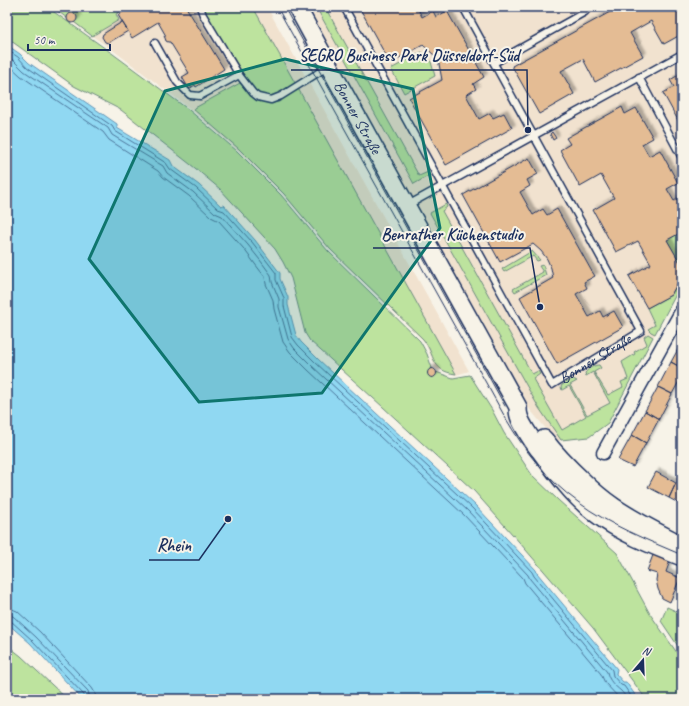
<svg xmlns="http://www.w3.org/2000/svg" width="689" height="706" font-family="Caveat,sans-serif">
  <defs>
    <filter id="shadow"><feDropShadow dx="3.5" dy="-3.5" stdDeviation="1" flood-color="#0004"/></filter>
  </defs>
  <rect width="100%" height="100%" fill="#f7f3e8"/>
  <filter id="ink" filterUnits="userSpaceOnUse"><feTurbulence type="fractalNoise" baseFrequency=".025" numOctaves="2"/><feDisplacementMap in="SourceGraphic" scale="8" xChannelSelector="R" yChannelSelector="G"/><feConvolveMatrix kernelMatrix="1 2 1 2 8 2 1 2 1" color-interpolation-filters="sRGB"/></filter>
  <g filter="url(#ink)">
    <path fill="#f1e2cf" d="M50 7H267L469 371 456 375 440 370 436 368 426 345 422 339 329 249 283 194 238 150 193 111 114 51Z
      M306 7H682V252L679 257 682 259V283L608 423 589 437 561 440 557 442 527 406Z"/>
    <path fill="#bde39e" stroke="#6c897e" d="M7 7H47L113 54 189 110 237 151 281 195 328 251 420 341 427 354 433 371 453 378 470 375 492 410 504 433 532 475 558 500 617 553 650 614 682 660V699H646L593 628 513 535 474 491 383 407 310 341 305 333 291 278 283 262 275 249 220 189 195 168 121 110 74 86 7 38Z
      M52 7H128L116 14 119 20 92 36 74 22H69L67 18Z
      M203 7H253L456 374C430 371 436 355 423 339L330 249 284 194 239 149 193 109 240 83 247 91 255 98 270 103 279 102 290 93 288 89 272 97 262 96 254 91 208 17Z
      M316 7H325L419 176 428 172 430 175 414 184Z
      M422 52 431 62 435 76 404 93 391 69Z
      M446 204 447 207 442 211 532 374 538 371 540 374 533 379 562 430 586 416 569 386 562 390 561 387 562 385 573 379 577 381 570 385 587 415 610 403 593 372 586 376 585 373C588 369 594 365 599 365L601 368 594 372 608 395 623 387 621 382 628 379 622 362 635 354 634 352 647 344 644 337 648 334 653 337 608 423 589 437 561 440 539 408 430 213Z
      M682 232V252L679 257 682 259V266L667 240Z
      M532 251 540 260 537 261 533 256 504 272 502 269Z
      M543 265 546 275 515 292 513 289 543 272 539 266Z
      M682 275V283L655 334 651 332 648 329 655 325 647 308 671 295Z
      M667 607 682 614V652L661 621Z
      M7 645 21 656 67 699H7Z"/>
    <path fill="#90d8f2" stroke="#6194b7" d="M7 45 20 54 29 63 117 124V128L170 160 173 166 199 185 221 206 224 205 255 240 280 273V279L288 297V305L296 335 301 342 318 359 475 505 536 570 537 573 617 669 616 674 623 682H626L638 699H82L30 643 7 623Z"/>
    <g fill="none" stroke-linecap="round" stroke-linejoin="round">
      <path stroke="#4a7399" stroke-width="1" d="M7 50 18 57 27 67 112 126 115 131 166 163 170 169 196 188 218 209 224 211 252 242 276 273V280L284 298V306L292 337 298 345 315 362 472 508 532 572 534 576 612 670 613 676 621 685 624 686 633 699
        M7 56 14 61 24 71 108 128 112 135 163 166 167 173 193 192 215 213 222 216 248 245 260 260 271 275 272 282 279 299V307L288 339 294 348 312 366 468 511 528 575 530 579 607 672C609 681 614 685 621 691 623 693 625 696 627 699
        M7 63 21 76 103 132 109 140 158 171 163 177 189 196 211 217 219 221 244 249 255 264 265 277 266 284 273 300 274 309 283 342 290 352 308 370 464 515 523 578 525 583 601 674 605 683 620 699
        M7 609H12L17 611 40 632 92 688 95 693 96 699
        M7 615H11L14 617 36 637 88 691 90 699
        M7 620 11 621 32 640 84 695 85 699"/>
    </g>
    <path fill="#e4bc94" stroke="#1b2f5e" filter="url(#shadow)" d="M130 7H186L224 69 196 87 195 85 189 89 182 77 189 73 170 42H168L166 41 165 38 164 36H166L158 22 132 38 118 15Z
      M359 7H417L422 17 433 11 436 17 447 11 484 77 473 84 476 89 466 95 479 119 490 113 493 118 504 113 512 128 446 165 409 98 442 80 439 64 434 55 423 45 390 63Z
      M619 7H682V34L664 44 651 21 630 33 643 56 595 82 583 59 561 71 574 94 539 114 512 66Z
      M67 18a5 5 0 1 1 10 0a5 5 0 1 1-10 0Z
      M122 22 128 31 108 43 105 42 102 37 103 34Z
      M682 73V122L680 124 663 93 674 87 670 80Z
      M622 107 625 114 636 108 653 138 642 144 649 156 660 150 678 183 667 189 674 201 682 196V232L667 240 682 266V275L671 295 647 308 629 276 651 264 638 241 616 252 593 210 614 198 601 175 580 187 560 150 570 144 566 138Z
      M552 132 556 138 553 140 550 134Z
      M529 158 538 174 527 180 530 186 520 192 533 215 543 209 547 215 557 209 591 270 595 276 584 282 587 288 576 294 589 317 600 311 603 317 614 311 623 327 557 364 520 297 553 278 551 268 547 259 541 251 533 244 500 262 463 195Z
      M682 342V368L671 362Z
      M671 362 682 368V376L672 394 658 387Z
      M427.5 373a4.5 4.5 0 1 1 9 0a4.5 4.5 0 1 1-9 0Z
      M658 387 672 394 659 419 645 411Z
      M645 411 659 419 646 443 632 435Z
      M632 435 646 443 633 467 618 460Z
      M656 472 676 483 669 498 648 487Z
      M676 483 682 486V505L669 498Z
      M653 555 670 561 666 572 680 578 670 602 662 598 658 589 656 580 657 574 647 571Z"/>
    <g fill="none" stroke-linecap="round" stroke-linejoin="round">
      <g stroke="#1b2f5e" stroke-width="9">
        <g id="lane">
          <path d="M200 7 203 15 239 75 253 93 258 97 271 100 281 96 329 66"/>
          <path id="s1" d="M344 7 552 385 641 331 463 7"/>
          <path d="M155 43 177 82 190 95 200 96 239 75"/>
          <path d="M494 63 585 12 589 7"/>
          <path d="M639 77 682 158"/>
          <path d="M408 205 682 54"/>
        </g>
      </g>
      <g stroke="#1b2f5e" stroke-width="15">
        <path id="street" d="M603 453 682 310"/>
      </g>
      <g stroke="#1b2f5e" stroke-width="20">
        <g id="secondary">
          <path id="s2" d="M297 7 329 66 518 407C518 410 518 413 519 416 521 424 535 445 541 452 557 474 574 497 595 513 619 532 654 546 682 557"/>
          <path d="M544 439C556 455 569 468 584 482 593 491 604 500 614 507 636 522 659 533 682 545"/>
        </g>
      </g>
      <use href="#lane" stroke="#f7f3e8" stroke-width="6"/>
      <use href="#street" stroke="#f7f3e8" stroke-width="12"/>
      <use href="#secondary" stroke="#f7f3e8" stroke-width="17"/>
      <path stroke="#1b2f5e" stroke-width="1" d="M277 7 505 417C524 450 547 480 578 502 609 525 647 540 682 555
        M284 7 505 406"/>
    </g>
  </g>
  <path fill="#0f766e" fill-opacity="0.2" stroke="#0f766e" stroke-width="3" stroke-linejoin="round" d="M285 59 413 89 440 228 322 393 199 402 89 259 165 91Z"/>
  <g text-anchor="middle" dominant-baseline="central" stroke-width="4" stroke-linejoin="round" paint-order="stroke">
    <g font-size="16" fill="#1b2f5e" stroke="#f7f3e8">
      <text stroke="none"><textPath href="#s2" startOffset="126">Bonner Straße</textPath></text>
      <text stroke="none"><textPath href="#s1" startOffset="482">Bonner Straße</textPath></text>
    </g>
  </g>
  <path fill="none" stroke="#1b2f5e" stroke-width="1.5" d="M528 130L527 70H291M540 307L530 248H373M228 519L199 560H149"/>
  <g fill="#1b2f5e" stroke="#f7f3e8" stroke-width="1.5">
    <circle cx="528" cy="130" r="4"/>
    <circle cx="540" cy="307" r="4"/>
    <circle cx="228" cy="519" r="4"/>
  </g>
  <g font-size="17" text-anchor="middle" font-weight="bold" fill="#1b2f5e" stroke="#f7f3e8" stroke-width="4" stroke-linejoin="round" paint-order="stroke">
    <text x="409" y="61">SEGRO Business Park Düsseldorf-Süd</text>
    <text x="452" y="240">Benrather Küchenstudio</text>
    <text x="174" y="551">Rhein</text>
  </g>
  <rect width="689" height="706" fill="none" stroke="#f7f3e8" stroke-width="24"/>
  <rect x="12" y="12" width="665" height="682" fill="none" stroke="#1b2f5e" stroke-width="1.5" filter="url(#ink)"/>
  <g transform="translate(643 660) rotate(19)" stroke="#f7f3e8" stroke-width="3" paint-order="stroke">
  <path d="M0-3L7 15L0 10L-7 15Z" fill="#1b2f5e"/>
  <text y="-6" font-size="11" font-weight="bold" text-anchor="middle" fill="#1b2f5e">N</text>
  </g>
  <path d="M28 44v6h82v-6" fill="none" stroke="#1b2f5e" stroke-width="2"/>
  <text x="34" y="44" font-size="12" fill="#1b2f5e" stroke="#f7f3e8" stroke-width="3" paint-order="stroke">50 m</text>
</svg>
